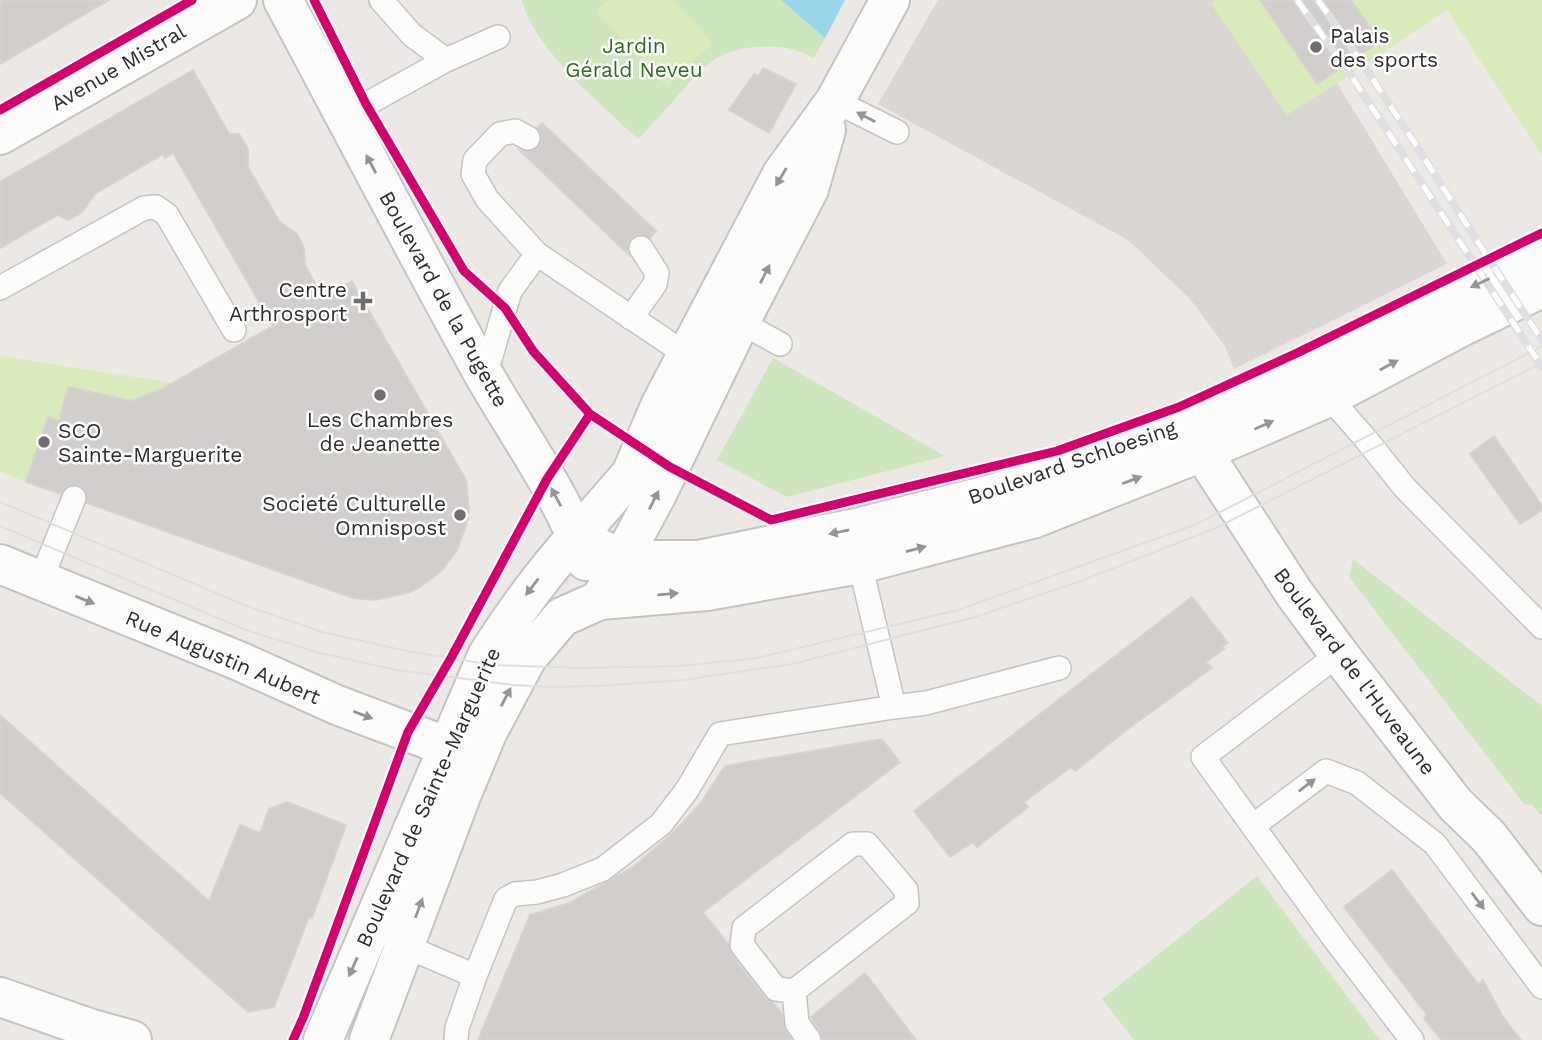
<svg xmlns="http://www.w3.org/2000/svg" width="1542" height="1040" font-family="'Work Sans',sans-serif">
  <rect width="100%" height="100%" fill="#ece8e4"/>
  <path fill="#cee6be" d="M522 0H781L825 38 814 58C795 48 780 45 758 47 715 49 701 70 675 99 663 113 650 126 638 139 601 104 534 49 522 0Z
    M773 358 945 456 787 497 717 460Z
    M1353 559 1542 706V816L1532 805 1524 804 1349 577Z
    M1257 876 1380 1040H1134L1102 999Z"/>
  <path fill="#d9eabb" d="M608 0H673L713 43 667 87 596 11Z
    M1216 0H1542V155L1447 10 1287 116 1211 4Z
    M0 356 173 383 26 482 0 472Z"/>
  <path fill="#dad6d2" d="M938 0H1216L1211 4 1287 115 1337 83 1447 264 1234 369 1225 346 1190 299 1128 240 878 104Z"/>
  <path fill="#99d6ec" d="M781 0H845L825 38Z"/>
  <path fill="#d1cecb" stroke="#d7d4d0" stroke-width="2" d="M0 0H109L0 64Z
    M1260 0H1351L1380 41 1317 84Z
    M763 68 796 84 769 133 729 110 754 74 759 76Z
    M193 70 229 134H239L248 149V167L279 221 297 234 304 248 305 265 323 298 352 281 466 480 469 510 466 526 457 550 441 571 419 588 407 593 375 600 353 598 87 503 85 490 79 485 66 487 61 494 26 482 48 417 59 421 68 387 132 401 162 389 273 326 173 153 165 158 163 154 95 194 82 212 68 220 58 215 0 248V182Z
    M542 123 656 231 650 238 641 234 633 237 628 242 629 255 519 150 529 152 540 145 542 137 537 128Z
    M1494 436 1542 506V510L1520 524 1470 454Z
    M1192 597 1228 643 1222 647 1224 649 1206 662 1212 668 1129 728 1075 771 1071 767 1024 802 1028 807 977 847 973 842 950 857 914 811Z
    M0 715 209 901 240 825 260 833 269 809 287 802 346 825 312 918 309 917 274 1007 248 1012 0 793Z
    M882 739 900 762 703 912 728 944 731 954 765 998 773 1003 782 1014 785 1030 792 1040H478L530 915 569 903 633 867 672 834 700 804 725 766Z
    M1392 870 1478 984 1483 980 1503 1017 1521 1040H1441L1424 1018 1427 1015 1344 907Z
    M865 973 884 998 916 1040H823L820 1032 811 1017Z"/>
  <g fill="none" stroke-linecap="round" stroke-linejoin="round">
    <g stroke="#c5c4c5" stroke-width="26">
      <path id="service" d="M381 0 412 35 446 60 498 37
        M835 101 897 132
        M345 116 446 60
        M528 138 515 131 500 134 475 160 473 174 487 199 537 254 687 355
        M0 288 144 208 156 207 167 215 234 330
        M631 318 655 284 657 273 641 248
        M740 322 780 344
        M485 376 510 291 537 254
        M1321 388 1365 438 1405 488 1542 627
        M860 564 894 707 926 703 1059 668
        M40 582 74 498
        M1339 654 1203 757 1333 937 1412 1040
        M1253 826 1326 771 1357 783 1435 844 1542 987
        M853 844H867L906 890 907 903 794 991 776 989 742 945 744 928Z
        M405 946 475 976 506 899 515 894 537 892 563 885 603 869 661 824 687 790 720 734 894 707
        M794 991 797 1023 809 1040
        M456 1040 457 1028 475 976"/>
    </g>
    <g stroke="#c5c4c5" stroke-width="42">
      <path id="minor" d="M1185 425 1294 593 1339 654 1455 804 1489 837 1542 906
        M0 564 239 661 337 705 448 747"/>
    </g>
    <g stroke="#c5c4c5" stroke-width="42">
      <path id="tertiary" d="M577 536 631 474 661 404 782 174 835 101 890 0
        M600 600 657 494 740 322 809 189 826 130"/>
    </g>
    <g stroke="#c5c4c5" stroke-width="42">
      <path id="secondary" d="M283 0C350 125 415 251 484 375 519 436 562 494 586 561
        M0 135 237 0
        M577 536 622 560H698L860 527 996 493 1184 423 1542 255
        M0 997 92 1029 132 1040
        M323 1040 487 656C515 612 542 574 577 536
        M369 1040 461 796 488 731 527 658 562 617 600 600 707 591 860 564 1035 518 1202 452 1329 397 1463 326 1542 288"/>
    </g>
    <use href="#service" stroke="#fcfcfb" stroke-width="23"/>
    <use href="#minor" stroke="#fcfcfb" stroke-width="38"/>
    <use href="#tertiary" stroke="#fcfcfb" stroke-width="38"/>
    <use href="#secondary" stroke="#fcfcfb" stroke-width="38"/>
    <path stroke="#dfdfe1" stroke-width="2" d="M0 502 247 606 322 632 407 651 493 665 582 668 680 666 757 658 958 610 1197 524 1542 346
      M0 526 208 614 249 631 316 652 396 670 513 685 551 687 598 686 683 680 792 664 975 617 1081 581 1218 527 1542 363"/>
    <g stroke="#dfdfe1" stroke-width="8">
      <path id="rail" d="M1297 0 1346 68 1542 367
        M1318 0C1397 110 1466 227 1542 340"/>
    </g>
    <use href="#rail" stroke="#fff" stroke-width="5" stroke-dasharray="16" stroke-linecap="butt"/>
    <g stroke="#fff" stroke-width="13">
      <path id="cycleway" d="M314 0 366 104 464 271 505 308 533 351 590 414 670 467 771 520 1057 451 1179 407 1297 353 1542 233
        M0 110 192 0
        M293 1040 303 1018 408 732 451 658 547 479 590 414"/>
    </g>
    <use href="#cycleway" stroke="#d6006c" stroke-width="9"/>
  </g>
  <defs><path id="oneway-solid" d="M-6-.8H1V-3.2L6.5 0L1 3.2V.8H-6Z" transform="scale(1.75)"/></defs>
  <g fill="#959594">
    <use href="#oneway-solid" transform="translate(866 117) rotate(-153)"/>
    <use href="#oneway-solid" transform="translate(371 164) rotate(-118)"/>
    <use href="#oneway-solid" transform="translate(781 177) rotate(121)"/>
    <use href="#oneway-solid" transform="translate(765 274) rotate(-63)"/>
    <use href="#oneway-solid" transform="translate(1480 283) rotate(155)"/>
    <use href="#oneway-solid" transform="translate(1389 365) rotate(-28)"/>
    <use href="#oneway-solid" transform="translate(1264 425) rotate(-24)"/>
    <use href="#oneway-solid" transform="translate(1132 480) rotate(-21)"/>
    <use href="#oneway-solid" transform="translate(556 497) rotate(-118)"/>
    <use href="#oneway-solid" transform="translate(654 500) rotate(-63)"/>
    <use href="#oneway-solid" transform="translate(839 532) rotate(168)"/>
    <use href="#oneway-solid" transform="translate(916 549) rotate(-15)"/>
    <use href="#oneway-solid" transform="translate(532 587) rotate(127)"/>
    <use href="#oneway-solid" transform="translate(668 594) rotate(-5)"/>
    <use href="#oneway-solid" transform="translate(85 600) rotate(22)"/>
    <use href="#oneway-solid" transform="translate(506 697) rotate(-62)"/>
    <use href="#oneway-solid" transform="translate(363 715) rotate(21)"/>
    <use href="#oneway-solid" transform="translate(1307 785) rotate(-37)"/>
    <use href="#oneway-solid" transform="translate(1478 901) rotate(53)"/>
    <use href="#oneway-solid" transform="translate(419 908) rotate(-70)"/>
    <use href="#oneway-solid" transform="translate(353 967) rotate(114)"/>
  </g>
  <g fill="#706f6e" stroke="#fff" stroke-width="2.5">
    <circle cx="1316" cy="47" r="7"/>
    <path d="M359.5 290.5h7v7h7v7h-7v7h-7v-7h-7v-7h7z"/>
    <circle cx="380" cy="395" r="7"/>
    <circle cx="44" cy="442" r="7"/>
    <circle cx="460" cy="515" r="7"/>
  </g>
  <g text-anchor="middle" dominant-baseline="central" stroke-width="5" stroke-linejoin="round" paint-order="stroke">
    <g font-size="21" fill="#2e2e2e" stroke="#fff" text-anchor="start">
      <text x="1330" y="35">Palais<tspan x="1330" dy="24">des sports</tspan></text>
      <text x="347" y="289" text-anchor="end">Centre<tspan x="347" dy="24">Arthrosport</tspan></text>
      <text x="380" y="419" text-anchor="middle">Les Chambres<tspan x="380" dy="24">de Jeanette</tspan></text>
      <text x="58" y="430">SCO<tspan x="58" dy="24">Sainte-Marguerite</tspan></text>
      <text x="446" y="503" text-anchor="end">Societé Culturelle<tspan x="446" dy="24">Omnispost</tspan></text>
    </g>
    <g font-size="21" fill="#2c6e1b" stroke="#fff">
      <text x="634" y="45">Jardin<tspan x="634" dy="24">Gérald Neveu</tspan></text>
    </g>
    <g font-size="21" fill="#2e2e2e" stroke="#fff">
      <text transform="translate(118 67) rotate(-30)">Avenue Mistral</text>
      <text transform="translate(444 299) rotate(61)">Boulevard de la Pugette</text>
      <text transform="translate(1072 462) rotate(-19)">Boulevard Schloesing</text>
      <text transform="translate(223 657) rotate(23)">Rue Augustin Aubert</text>
      <text transform="translate(1355 671) rotate(53)">Boulevard de l'Huveaune</text>
      <text transform="translate(428 797) rotate(-66)">Boulevard de Sainte-Marguerite</text>
    </g>
  </g>
</svg>
